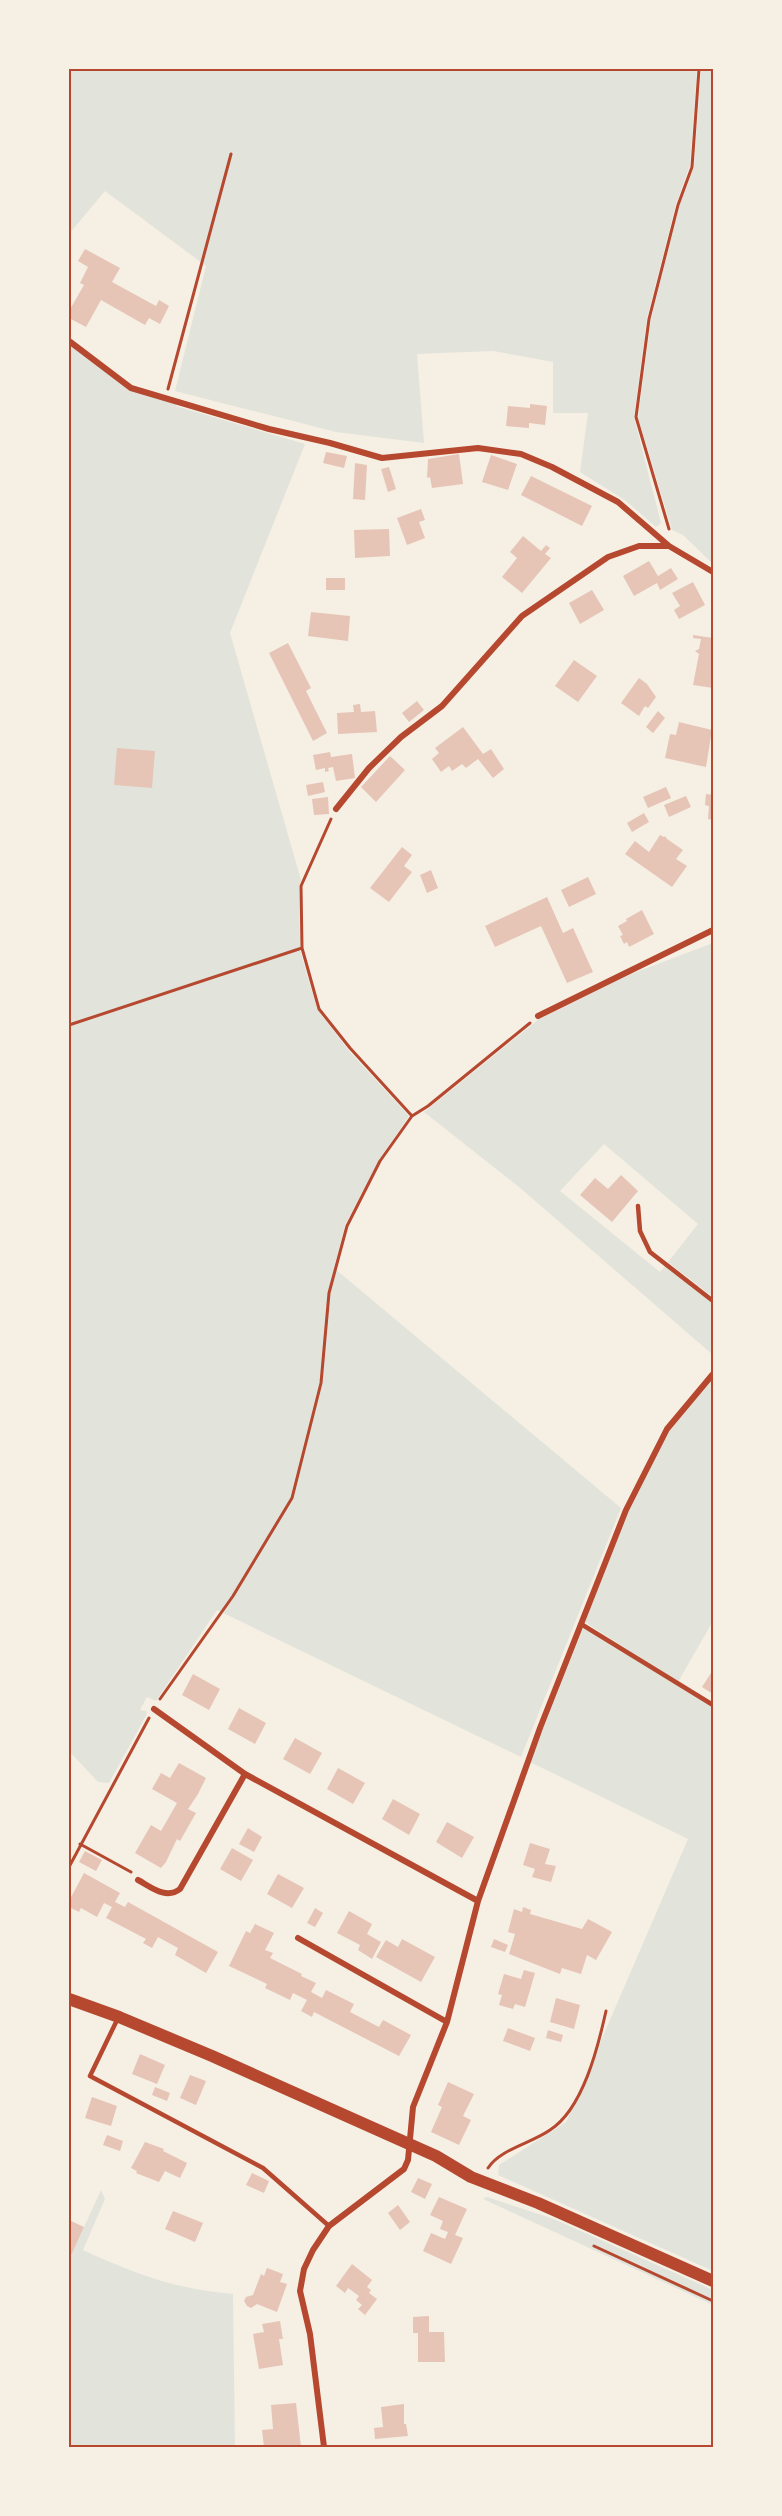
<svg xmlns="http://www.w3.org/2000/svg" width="782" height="2516" font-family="'Work Sans',sans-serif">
  <rect width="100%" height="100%" fill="#f6efe4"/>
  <path fill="#e2e4dc" d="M69 69H697L690 165 676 204 647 318 634 417 661 523 656 527 626 501 580 472 588 413H553V362L493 351 417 354 424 443 336 432 175 391 206 266 105 191 69 234Z
    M701 69H713L712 563 683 535 672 530 638 418 651 319 679 206 694 167Z
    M69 344 130 390 176 404V406L305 444 230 633 301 880 299 886 300 950 317 1009 350 1052 409 1116 379 1160 345 1225 334 1268 621 1508 521 1757 217 1610 156 1701 147 1697 140 1710 146 1711 147 1714 109 1783 98 1782 69 1751Z
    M713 943V1297L668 1262 698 1224 604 1144 560 1191 660 1272 665 1266 713 1304V1355L519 1187 424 1112 539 1019 626 976Z
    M713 1379V1621L678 1682 585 1622 629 1511 669 1432Z
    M583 1628 713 1707V2271L498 2175 499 2165 566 2122 688 1839 530 1762Z
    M101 2190 105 2199 83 2250C135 2274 175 2289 233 2294L235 2447H69V2260Z
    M487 2197 554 2219 713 2290V2305L483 2199Z"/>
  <path fill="#e6c5b7" d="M85 249 120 268 112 282 156 306 159 300 169 306 160 324 149 318 145 325 101 300 86 327 69 318V311L84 285 80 283 88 267 78 261Z
    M530 404 547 406 545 425 529 423V428L506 426 508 406 530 408Z
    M326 452 347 456 344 468 323 463Z
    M459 454 463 484 432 488 430 477 427 478 428 459Z
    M491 455 517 464 508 490 482 482Z
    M355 463 367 465 365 500 353 499Z
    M389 467 396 489 388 492 381 469Z
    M531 476 592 506 582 526 521 495Z
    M421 509 425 520 419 522 425 538 407 545 397 518Z
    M389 529 390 556 355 558 354 530Z
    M523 536 541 551 546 545 550 548 545 554 551 558 522 593 502 577 517 558 510 552Z
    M649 561 658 576 671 568 678 579 660 590 657 583 634 596 623 576Z
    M326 578H345V590H326Z
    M693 582 705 605 679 619 674 610 680 606 672 593Z
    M592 590 604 610 580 624 569 603Z
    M311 612 350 616 348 641 308 636Z
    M693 635 713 638V688L693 685 699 654 695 651 699 649 701 639 693 638Z
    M288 643 311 688 306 691 327 733 313 741 269 653Z
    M574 660 597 676 578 702 555 686Z
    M639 678 647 684 656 697 648 708 645 706 639 716 621 703Z
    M417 701 424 710 409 722 402 713Z
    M360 704 361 712 375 711 377 732 338 734 337 713 354 712 353 705Z
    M658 711 665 718 653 733 646 727Z
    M679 722 712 730 706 767 665 758 670 734 676 735Z
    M463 727 483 754 491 749 504 769 493 778 478 759 466 768 462 764 452 771 449 766 441 772 432 759 439 753 435 748Z
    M117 748 155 751 152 788 114 785Z
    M330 752 331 757 352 754 355 778 336 781 333 767 328 768 329 771 325 772V768L316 770 313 755Z
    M390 756 405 770 376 802 361 787Z
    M323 782 325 792 308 796 306 785Z
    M666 787 671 798 648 808 643 797Z
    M706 794 713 795V820L708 819 709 806 705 805Z
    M686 796 691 807 669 817 664 805Z
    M328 797 329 814 314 815 312 799Z
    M644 813 649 822 632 832 627 823Z
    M660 835 664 837 665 836 667 839 683 850 676 859 687 866 672 887 625 854 635 841 649 852Z
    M402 847 412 855 404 866 412 872 389 902 370 888Z
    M431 870 438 888 427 893 420 875Z
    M588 877 596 894 569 907 561 890Z
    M547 897 563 933 573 928 593 972 567 983 541 926 495 947 485 926Z
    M642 910 654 934 629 947 627 942 624 944 620 936 623 935 618 926 627 921 626 919Z
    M621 1175 638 1191 612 1222 580 1195 595 1178 608 1189Z
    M713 1670V1694L702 1687Z
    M193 1674 220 1689 209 1710 182 1695Z
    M239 1708 266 1723 255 1744 228 1729Z
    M295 1738 322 1753 310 1774 283 1759Z
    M179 1763 206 1778 198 1794 188 1809 196 1813 180 1841 177 1839 166 1862 161 1868 135 1853 151 1825 161 1831 177 1803 152 1789 161 1773 170 1778Z
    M338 1768 365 1783 353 1804 327 1789Z
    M393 1799 420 1814 409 1835 382 1819Z
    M447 1822 474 1837 462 1858 436 1842Z
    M248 1828 262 1837 254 1852 239 1844Z
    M530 1843 550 1849 545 1864 556 1866 551 1882 532 1877 535 1869 523 1865Z
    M232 1848 253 1860 241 1881 220 1869Z
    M85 1851 102 1860 96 1871 79 1862Z
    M84 1873 120 1893 115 1902 125 1907 128 1902 218 1952 206 1973 175 1955 178 1948 158 1937 152 1948 143 1943 146 1939 106 1918 112 1907 104 1903 97 1917 81 1908 79 1912 69 1907V1901Z
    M278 1874 304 1888 292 1908 267 1894Z
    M523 1907 531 1910 530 1914 582 1929 588 1919 612 1932 596 1960 587 1955 581 1974 562 1968 560 1974 509 1954 515 1934 508 1932 514 1909 522 1912Z
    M315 1908 323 1913 315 1927 307 1923Z
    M349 1911 372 1924 367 1934 381 1942 372 1959 358 1950 360 1945 337 1933Z
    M255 1924 274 1933 265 1950 273 1953 270 1958 302 1974 301 1976 316 1983 311 1992 322 1998 326 1990 354 2004 350 2012 379 2027 383 2020 411 2035 399 2056 314 2012 312 2017 301 2011 307 2000 293 1993 290 2000 265 1988 267 1984 229 1966 246 1931 250 1933Z
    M402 1939 435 1957 421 1982 376 1957 386 1940 398 1947Z
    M494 1939 508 1945 505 1952 491 1947Z
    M524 1970 535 1973 525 2007 515 2004 513 2009 499 2005 502 1995 498 1994 504 1974 521 1979Z
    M556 1998 580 2005 574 2029 550 2022Z
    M508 2028 535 2038 530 2051 503 2041Z
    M548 2030 563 2035 561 2042 546 2038Z
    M140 2054 165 2065 157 2084 132 2074Z
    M190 2075 206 2081 196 2105 180 2098Z
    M448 2082 474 2094 463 2116 471 2120 459 2145 431 2132 442 2107 438 2105Z
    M155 2087 170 2093 167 2101 152 2095Z
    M92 2097 117 2106 111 2126 85 2118Z
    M107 2135 123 2141 120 2151 103 2145Z
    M145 2142 164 2149 163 2151 187 2163 180 2178 165 2171 159 2182 136 2173 137 2171 131 2168Z
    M252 2173 269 2181 264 2193 246 2185Z
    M418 2178 432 2184 425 2199 411 2192Z
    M439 2197 467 2209 455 2235 463 2238 451 2264 423 2251 431 2233 445 2239 448 2232 440 2229 443 2221 430 2215Z
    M398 2205 410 2222 400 2230 388 2213Z
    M173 2211 203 2223 195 2242 165 2229Z
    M69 2220 84 2227 69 2260Z
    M352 2264 372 2280 367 2287 371 2290 369 2293 377 2299 365 2315 358 2309 362 2305 356 2300 359 2296 348 2288 345 2293 336 2286Z
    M267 2268 283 2274 280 2282 287 2284 277 2312 257 2304 251 2308 247 2306 244 2301 246 2297 253 2295 261 2274 264 2276Z
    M429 2316V2332H444L445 2362H418V2333H413V2317Z
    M280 2321 283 2339H279L283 2365 259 2369 253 2334 264 2332 262 2324Z
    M296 2403 301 2447H264L262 2430 273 2429 271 2405Z
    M404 2404V2424H406L408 2436 375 2439 374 2428 383 2427 381 2407Z"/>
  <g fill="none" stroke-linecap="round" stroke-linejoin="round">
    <path stroke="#b5482f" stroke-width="3" d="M168 389 231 154
      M669 529 636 417 649 319 678 205 692 167 699 69
      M302 948 319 1009 350 1048 412 1116
      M69 1025 302 948 301 886 331 819
      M160 1699 233 1596 292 1498 321 1383 329 1293 347 1226 380 1161 412 1116 428 1106 530 1023
      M80 1844 131 1872
      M69 1867 149 1718
      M488 2168C500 2149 532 2143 550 2130 583 2109 598 2047 606 2011
      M594 2246 713 2301"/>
    <path stroke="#b5482f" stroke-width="4.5" d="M638 1206 640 1231 650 1252 713 1301
      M581 1624 713 1705
      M118 2018 90 2076 263 2168 329 2226"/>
    <path stroke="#b5482f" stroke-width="6" d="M69 341 131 388 269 429 330 443 382 458 478 448 521 454 552 467 618 502 669 546
      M336 809 369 768 401 737 442 706 522 616 608 557 639 546H669L713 572
      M538 1016 713 930
      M154 1709 245 1774 478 1901
      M138 1880C151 1887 166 1900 180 1889L245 1774
      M298 1938 447 2022
      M324 2447 310 2334 300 2291 304 2269 313 2250 329 2226 404 2169 408 2160 413 2107 447 2022 478 1901 540 1728 626 1510 667 1429 713 1374"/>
    <path stroke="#b5482f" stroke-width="12" d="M69 1999 119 2017 212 2056 436 2156 471 2177 538 2203 713 2281"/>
  </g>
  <rect width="782" height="2516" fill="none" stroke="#f6efe4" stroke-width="141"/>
  <rect x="70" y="70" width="642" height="2376" fill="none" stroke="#b5482f" stroke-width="2"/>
</svg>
